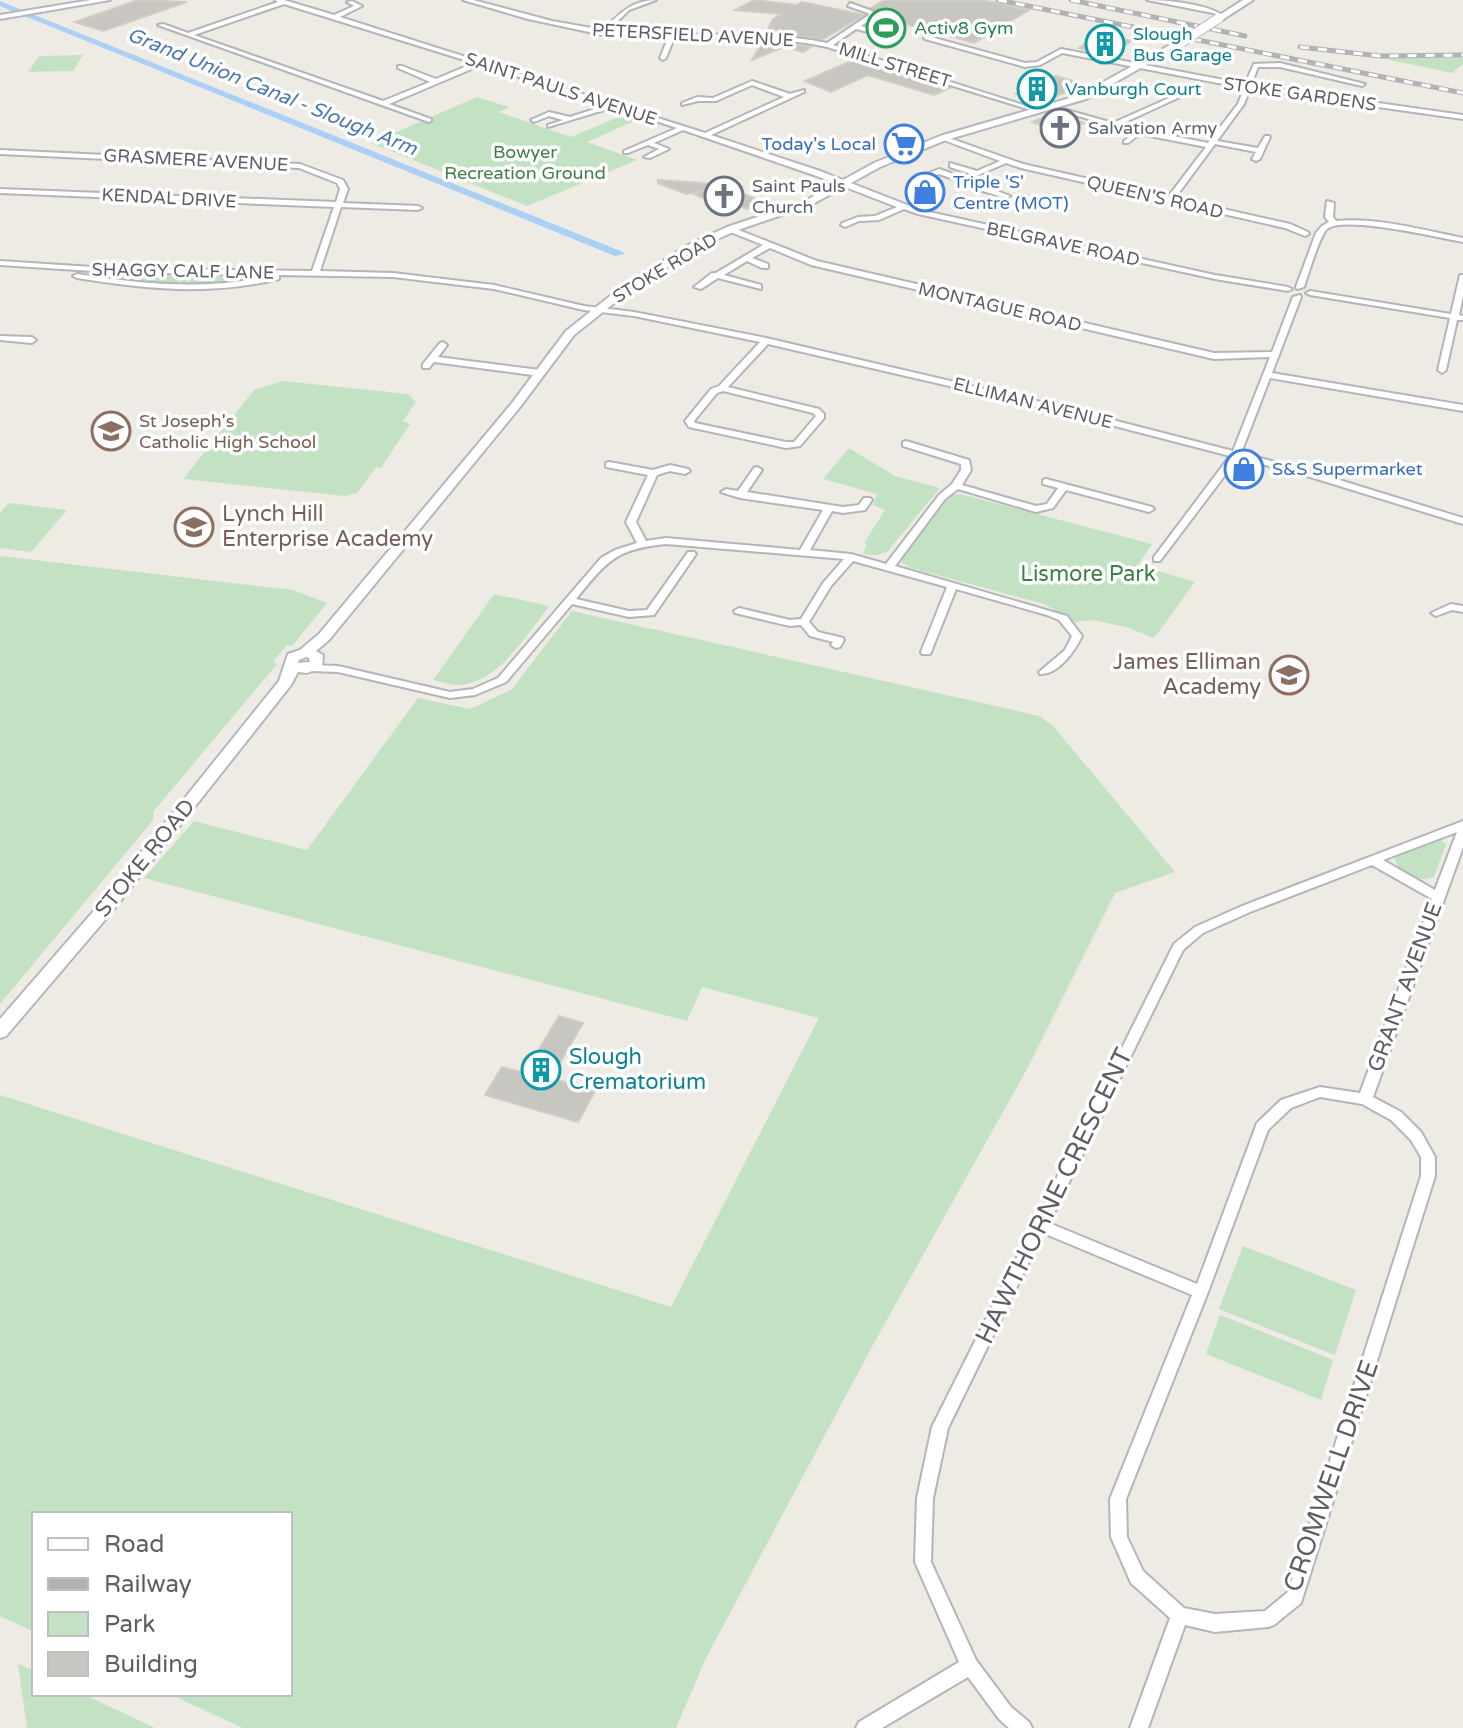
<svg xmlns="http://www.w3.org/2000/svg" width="1463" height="1728" font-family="'Varela Round',sans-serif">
  <rect width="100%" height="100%" fill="#edebe4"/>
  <path fill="#c3e2c4" d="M83 55 73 71 28 72 39 56Z
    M1381 58H1463V64L1452 73Z
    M477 97 509 107 499 112 571 137 628 113 641 118 587 142 637 160 527 206 371 143Z
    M81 272 265 277 186 286Z
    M282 381 408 394 416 402 403 421 410 424 381 468 376 467 357 493 345 496 183 479 254 390Z
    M849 448 895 476 940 488 887 552 877 555 863 554 867 544 864 543 885 510 873 505 877 494 823 479Z
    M960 494 1152 544 1138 565 1195 582 1154 638 1126 627 1092 620 1076 622 1044 604 911 568 902 563 901 556 951 495Z
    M9 503 67 510 31 552 0 548V513Z
    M0 556 293 590 327 603 292 646 287 645 273 662 277 664 153 812 154 819 0 1004Z
    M494 594 550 606C526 634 499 684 457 685 449 685 440 681 433 680Z
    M572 611 1040 716 1054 727 1175 872 1115 893 1028 1067 874 1343 705 1660 676 1728H243L169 1694H290V1514H34V1632L0 1616V1095L671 1307 819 1018 702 987 687 1021 144 878 194 821 307 850 418 698 470 709 511 690Z
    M1438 838 1446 844 1434 877C1416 883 1402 876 1394 859L1401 853Z
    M1243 1246 1356 1290 1335 1355 1219 1309Z
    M1220 1315 1333 1360 1321 1400 1206 1354Z
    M18 1664 34 1671V1694H83L155 1728H27Z"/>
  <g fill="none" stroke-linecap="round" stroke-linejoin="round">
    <path fill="#abd0f6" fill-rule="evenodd" d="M0 1 623 252 624 254 615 256 0 6Z"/>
  </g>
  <path fill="#c8c6c0" stroke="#d1cdc3" stroke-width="2" d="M138 0 187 2 103 31 75 22Z
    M754 0 797 5 802 2 864 15 823 39 766 33 773 19 782 14 735 10Z
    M884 0H982L1029 10 974 43 903 23 894 31 868 25 878 17 871 8Z
    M1099 34 1131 41 1111 55 1079 48Z
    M762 42 789 44 811 47 803 52 784 47 752 60Z
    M856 59 950 88 934 95 868 75 831 92 805 81Z
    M1056 76 1083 84 1042 103 1016 94Z
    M1055 113 1084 123 1061 133 1032 122Z
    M658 180 718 184 764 202 747 209 718 198 710 201 694 194 704 190 686 194 658 183Z
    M559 1016 583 1023 551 1078 595 1091 578 1122 485 1095 502 1067 525 1073Z"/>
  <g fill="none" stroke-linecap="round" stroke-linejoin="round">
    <g stroke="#b4b5b9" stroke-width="4">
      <path id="street" d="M275 0H284L334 15 354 6 347 2 352 1 362 6 340 17 705 133 784 97 752 85 716 101H698L682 105V103L697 97 713 98 752 81 790 94 804 90V92L711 135 820 171 920 210 1215 275 1288 287 1292 289 1288 291 1215 279 918 214 904 209 879 220 859 221 845 227 841 225 842 223 858 217 875 216 897 207 814 175 683 130 654 143 669 149 650 158 644 157 659 149 648 145 628 153H624V151L677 128 614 107 548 127V125L563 120 549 116 534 122 531 120 549 112 570 117 607 105 481 65 389 104 431 119V121L429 122 158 25 163 24 188 33 278 2ZM284 4 474 63 436 79 402 66H398V68L430 82 383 101 194 35Z
        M463 0H473L552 21 603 30C619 14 632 0 656 0L629 10 609 30C682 40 755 28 827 43L869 15 868 13 848 6 850 3 872 11 875 16 861 26 883 33 880 35 856 29 833 45 1039 110 1034 111 827 47C776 36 726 38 674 38L666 58 663 60 660 58 668 38 603 35 528 19Z
        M1147 0C1166 0 1211 4 1224 17L1221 19 1213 13Z
        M927 36 1025 63 1037 62 1061 49 1245 84 1254 64 1280 63 1365 84 1362 86 1280 67H1258L1251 85 1463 115V119L1250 89 1244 104 1217 141 1258 148 1265 136H1269L1270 137 1260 159 1256 161 1252 159 1256 152 1215 144 1175 198 1290 224 1308 232 1309 234 1305 236 1285 228 1021 168 1006 163 962 182 939 174 919 182H916V178L939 169 962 177 971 174 950 167V163L977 171 1000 161 941 139 940 138 943 136 1023 164 1168 197 1206 147 1140 134 1128 143H1124V141L1134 133 1049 107V105L1113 123 1178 94 1180 95V97L1119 125 1208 143 1238 104 1244 88 1062 53 1040 65 1025 67 925 39 924 38Z
        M0 150 300 164 343 180 348 189 343 203 418 206 422 208 418 210 341 207 320 271 393 273 494 285 584 306 634 312 766 338 1062 407 1233 451 1270 357 1214 359 811 265 770 248 752 258 768 264V268H762L747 261 724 275 761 285V289L718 278 701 289 694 287 712 273H716L763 245 728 231 727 229 731 227 817 261 1214 353 1272 352 1293 297 1300 295 1301 297 1272 373 1463 405V411L1270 378 1241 453 1313 472 1463 518V524L1307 476 1238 458 1160 561H1154V557L1230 456 1061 412 768 344 728 387 819 409 824 414V418L800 446 786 448 689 427 685 421 711 389 719 386 760 342 634 316 584 310 494 289 393 277 279 275V279C209 296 147 289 77 278L73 276 77 274C143 284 207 291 273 275L108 272 0 265V261L108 268 312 271 334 207 0 193V189L336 202 340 189 337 183 299 168 0 154ZM723 391 813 413 816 416 794 442H786L695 423 694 421 717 393Z
        M976 185H982L1010 196 1006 198 976 189Z
        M1327 201 1334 203 1333 217 1336 221C1378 217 1422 230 1463 238V242C1440 238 1343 215 1327 229 1320 235 1308 275 1304 287L1297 289 1296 287 1316 233 1322 226 1329 222 1325 217Z
        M1460 275H1463V295L1459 315 1463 316V320H1457L1446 370 1442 373 1438 370 1450 318 1310 295 1306 293 1310 291 1451 314Z
        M0 336 32 337 36 340 32 343 0 340Z
        M443 342 447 345 438 357 540 370 544 373 540 376 434 362 429 368H423V364L440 343Z
        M906 441 969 460 971 470 962 485 1036 506 1047 504 1058 488 1043 484V480L1046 479 1152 507 1154 509 1149 512 1066 490 1053 508 1036 512 958 489 945 499 895 566 1067 616 1082 636C1075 651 1058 675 1040 674L1039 672 1065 650 1072 636 1059 620 1047 615 956 589 931 652 930 654H922L921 652 947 587 853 561 831 586 809 622 818 632 843 638 844 640 840 647 836 648 831 645 833 642 810 636 801 625 790 626 735 613 734 611 739 608 790 620 801 619 823 583 844 559 666 544C614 549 607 562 576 599L629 611 647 610 688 552H694L696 554 654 615 629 617 572 604 506 682 475 695 450 698 338 672 311 671 306 668 311 665 338 666 450 692 473 689 498 678 601 558 615 550 637 543 626 522 648 475 606 467V463L609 462 653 470 670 465 688 469 690 471 685 474 670 471 657 475 636 522 646 541 666 538 800 550 823 510 740 498 721 492 726 489 738 491 754 468 757 467 762 470 747 492 843 507 859 505 864 498H870L872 500 865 510 843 513 832 511 810 550 851 554 886 564 939 495 952 484 961 470V464L903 446V442Z
        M1451 604 1463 606V612L1452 610 1436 616 1431 613Z
        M1463 821V847L1373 1097 1401 1112 1421 1132 1435 1157V1176L1301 1603 1274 1625 1268 1627 1215 1632 1185 1625 1148 1728H1130L1170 1618 1131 1583 1111 1537 1110 1499 1192 1295 1043 1233 948 1428 933 1498 931 1562 976 1660 1011 1707 1029 1722 1032 1728H1009L999 1719 968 1677 882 1728H856L859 1722 959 1662 915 1562 917 1498 932 1427 1174 944 1195 927 1242 906ZM1457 832 1435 890 1383 860ZM1372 865 1432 899 1360 1093 1320 1087 1281 1100 1257 1123 1197 1284 1049 1223 1183 950 1203 933 1250 912ZM1320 1097 1362 1104 1391 1120 1411 1140 1421 1157V1176L1288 1592 1265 1611 1215 1614 1184 1608 1143 1571 1127 1537 1126 1499 1208 1292 1268 1130 1291 1108Z"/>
    </g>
    <g stroke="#b5b7bc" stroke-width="4">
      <path id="secondary" d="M91 0H110L0 19V15Z
        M1243 0H1253L1222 20 1215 18Z
        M1179 40 1186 42 1086 99 946 140 880 167 811 205 735 231 698 248 628 292 574 335 520 407 329 640 316 651 323 655 322 667 307 673 298 672 291 685 110 914 6 1036 0 1038V1019L98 906 279 681 288 654 300 650 319 634 512 403 566 331 620 288 690 244 727 227 805 201 874 163 940 136 1080 95ZM306 657 309 658 310 662 298 663 299 660Z"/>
    </g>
    <use href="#street" fill="#fff" fill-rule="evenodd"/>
    <use href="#secondary" fill="#fff" fill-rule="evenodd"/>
    <g stroke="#b2b2b3" stroke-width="5">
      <path id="rail" d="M998 0 1463 93
        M1071 0 1245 36
        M1300 47 1380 56 1463 55"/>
    </g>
    <use href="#rail" stroke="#fff" stroke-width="3" stroke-dasharray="9" stroke-linecap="butt"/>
    <g stroke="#b5b7bc" stroke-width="11" stroke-linecap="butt">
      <path id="secondary-bridge" d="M1182 42 1219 18"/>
    </g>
    <use href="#secondary-bridge" stroke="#fff" stroke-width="9"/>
  </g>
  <defs>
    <g id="stadium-ring" transform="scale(2)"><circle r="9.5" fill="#fff" stroke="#2e9e5b" stroke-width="1.5"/><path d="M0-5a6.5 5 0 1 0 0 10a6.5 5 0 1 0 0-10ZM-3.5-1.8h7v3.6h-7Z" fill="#2e9e5b"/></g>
    <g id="building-ring" transform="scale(2)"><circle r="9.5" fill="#fff" stroke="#0f9aa8" stroke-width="1.5"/><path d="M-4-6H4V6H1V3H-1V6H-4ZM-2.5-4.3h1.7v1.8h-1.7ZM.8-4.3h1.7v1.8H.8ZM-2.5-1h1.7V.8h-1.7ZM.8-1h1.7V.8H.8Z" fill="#0f9aa8"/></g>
    <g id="church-ring" transform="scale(2)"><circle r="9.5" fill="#fff" stroke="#6b7280" stroke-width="1.5"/><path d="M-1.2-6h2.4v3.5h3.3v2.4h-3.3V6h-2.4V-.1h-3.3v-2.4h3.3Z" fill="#6b7280"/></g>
    <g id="supermarket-ring" transform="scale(2)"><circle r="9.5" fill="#fff" stroke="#3f7fe0" stroke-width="1.5"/><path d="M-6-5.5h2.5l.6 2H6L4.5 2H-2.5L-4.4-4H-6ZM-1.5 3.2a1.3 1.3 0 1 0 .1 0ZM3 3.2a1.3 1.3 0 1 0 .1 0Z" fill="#3f7fe0"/></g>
    <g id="shop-ring" transform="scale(2)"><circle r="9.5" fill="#fff" stroke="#3f7fe0" stroke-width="1.5"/><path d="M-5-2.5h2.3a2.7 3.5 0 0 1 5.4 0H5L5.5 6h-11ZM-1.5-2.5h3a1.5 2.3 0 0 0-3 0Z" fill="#3f7fe0"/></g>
    <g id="school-ring" transform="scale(2)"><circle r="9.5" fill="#fff" stroke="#8d6e63" stroke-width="1.5"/><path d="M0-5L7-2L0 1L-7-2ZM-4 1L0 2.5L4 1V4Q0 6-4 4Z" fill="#8d6e63"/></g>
  </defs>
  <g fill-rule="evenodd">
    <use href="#stadium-ring" x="886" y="28"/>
    <use href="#building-ring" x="1105" y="44"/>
    <use href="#building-ring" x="1037" y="89"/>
    <use href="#church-ring" x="1060" y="128"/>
    <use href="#supermarket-ring" x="904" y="144"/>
    <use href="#shop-ring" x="925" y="192"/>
    <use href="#church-ring" x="724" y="196"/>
    <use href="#school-ring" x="111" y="431"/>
    <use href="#shop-ring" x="1244" y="469"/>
    <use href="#school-ring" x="194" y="527"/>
    <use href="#school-ring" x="1289" y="675"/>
    <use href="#building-ring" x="541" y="1070"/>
  </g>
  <g text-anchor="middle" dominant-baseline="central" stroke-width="7" stroke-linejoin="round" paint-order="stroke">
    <g font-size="18" fill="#27864d" stroke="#fff" text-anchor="start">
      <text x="914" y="28">Activ8 Gym</text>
    </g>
    <g font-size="18" fill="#0d838f" stroke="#fff" text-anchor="start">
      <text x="1133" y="34">Slough<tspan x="1133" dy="21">Bus Garage</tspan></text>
      <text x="1065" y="89">Vanburgh Court</text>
    </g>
    <g font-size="18" fill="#5c5e62" stroke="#fff">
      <text transform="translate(693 35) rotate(3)">PETERSFIELD AVENUE</text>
      <text transform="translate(895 65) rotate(17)">MILL STREET</text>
      <text transform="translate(561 89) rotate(18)">SAINT PAULS AVENUE</text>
      <text transform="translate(1300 94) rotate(8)">STOKE GARDENS</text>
      <text transform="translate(196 160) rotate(3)">GRASMERE AVENUE</text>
      <text transform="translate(1155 197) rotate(13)">QUEEN'S ROAD</text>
      <text transform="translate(169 198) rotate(3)">KENDAL DRIVE</text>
      <text transform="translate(1063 244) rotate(12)">BELGRAVE ROAD</text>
      <text transform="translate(665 268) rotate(-31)">STOKE ROAD</text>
      <text transform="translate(183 271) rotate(1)">SHAGGY CALF LANE</text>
      <text transform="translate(1000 307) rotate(13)">MONTAGUE ROAD</text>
      <text transform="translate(1033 403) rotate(14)">ELLIMAN AVENUE</text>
    </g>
    <g font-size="18" fill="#5b616d" stroke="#fff" text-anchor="start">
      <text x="1088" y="128">Salvation Army</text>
      <text x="752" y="186">Saint Pauls<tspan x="752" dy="21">Church</tspan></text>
    </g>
    <g font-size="18" fill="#366cbe" stroke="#fff" text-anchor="start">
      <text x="876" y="144" text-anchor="end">Today's Local</text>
      <text x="953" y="182">Triple 'S'<tspan x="953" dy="21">Centre (MOT)</tspan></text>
      <text x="1272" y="469">S&amp;S Supermarket</text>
    </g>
    <g font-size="18" fill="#3e7f45" stroke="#fff">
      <text x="525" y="152">Bowyer<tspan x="525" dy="21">Recreation Ground</tspan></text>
    </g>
    <g font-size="18" fill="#785e54" stroke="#fff" text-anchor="start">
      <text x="139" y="421">St Joseph's<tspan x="139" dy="21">Catholic High School</tspan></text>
    </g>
    <g font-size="20" font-style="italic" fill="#4d77ae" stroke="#fff">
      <text transform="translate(272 92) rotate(22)">Grand Union Canal - Slough Arm</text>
    </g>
    <g font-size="22" fill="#785e54" stroke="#fff" text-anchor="start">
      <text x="222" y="514">Lynch Hill<tspan x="222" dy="25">Enterprise Academy</tspan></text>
      <text x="1261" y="662" text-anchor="end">James Elliman<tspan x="1261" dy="25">Academy</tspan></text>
    </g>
    <g font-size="22" fill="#3e7f45" stroke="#fff">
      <text x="1088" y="574">Lismore Park</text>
    </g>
    <g font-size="22" fill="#5c5e62" stroke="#fff">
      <text transform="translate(145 858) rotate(-51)">STOKE ROAD</text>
      <text transform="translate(1405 987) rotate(-70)">GRANT AVENUE</text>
    </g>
    <g font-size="22" fill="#0d838f" stroke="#fff" text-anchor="start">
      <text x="569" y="1057">Slough<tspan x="569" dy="25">Crematorium</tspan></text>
    </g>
    <g font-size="26" fill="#5c5e62" stroke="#fff">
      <text transform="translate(1054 1196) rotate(-64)">HAWTHORNE CRESCENT</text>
      <text transform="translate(1331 1476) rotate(-71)">CROMWELL DRIVE</text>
    </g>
  </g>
  <rect x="32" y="1512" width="260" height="184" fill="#ffffff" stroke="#bebfc0" stroke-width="2"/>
  <rect x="48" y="1538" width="40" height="12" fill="#ffffff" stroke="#bebfc0" stroke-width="2"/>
  <text x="104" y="1552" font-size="24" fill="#5c5e62">Road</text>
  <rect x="48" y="1578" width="40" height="12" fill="#b2b2b3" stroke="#bebfc0" stroke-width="2"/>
  <text x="104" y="1592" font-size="24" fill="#5c5e62">Railway</text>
  <rect x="48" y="1612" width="40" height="24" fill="#c3e2c4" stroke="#bebfc0" stroke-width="2"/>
  <text x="104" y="1632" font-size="24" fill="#5c5e62">Park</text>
  <rect x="48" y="1652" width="40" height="24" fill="#c8c6c0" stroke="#bebfc0" stroke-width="2"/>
  <text x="104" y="1672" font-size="24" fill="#5c5e62">Building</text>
</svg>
